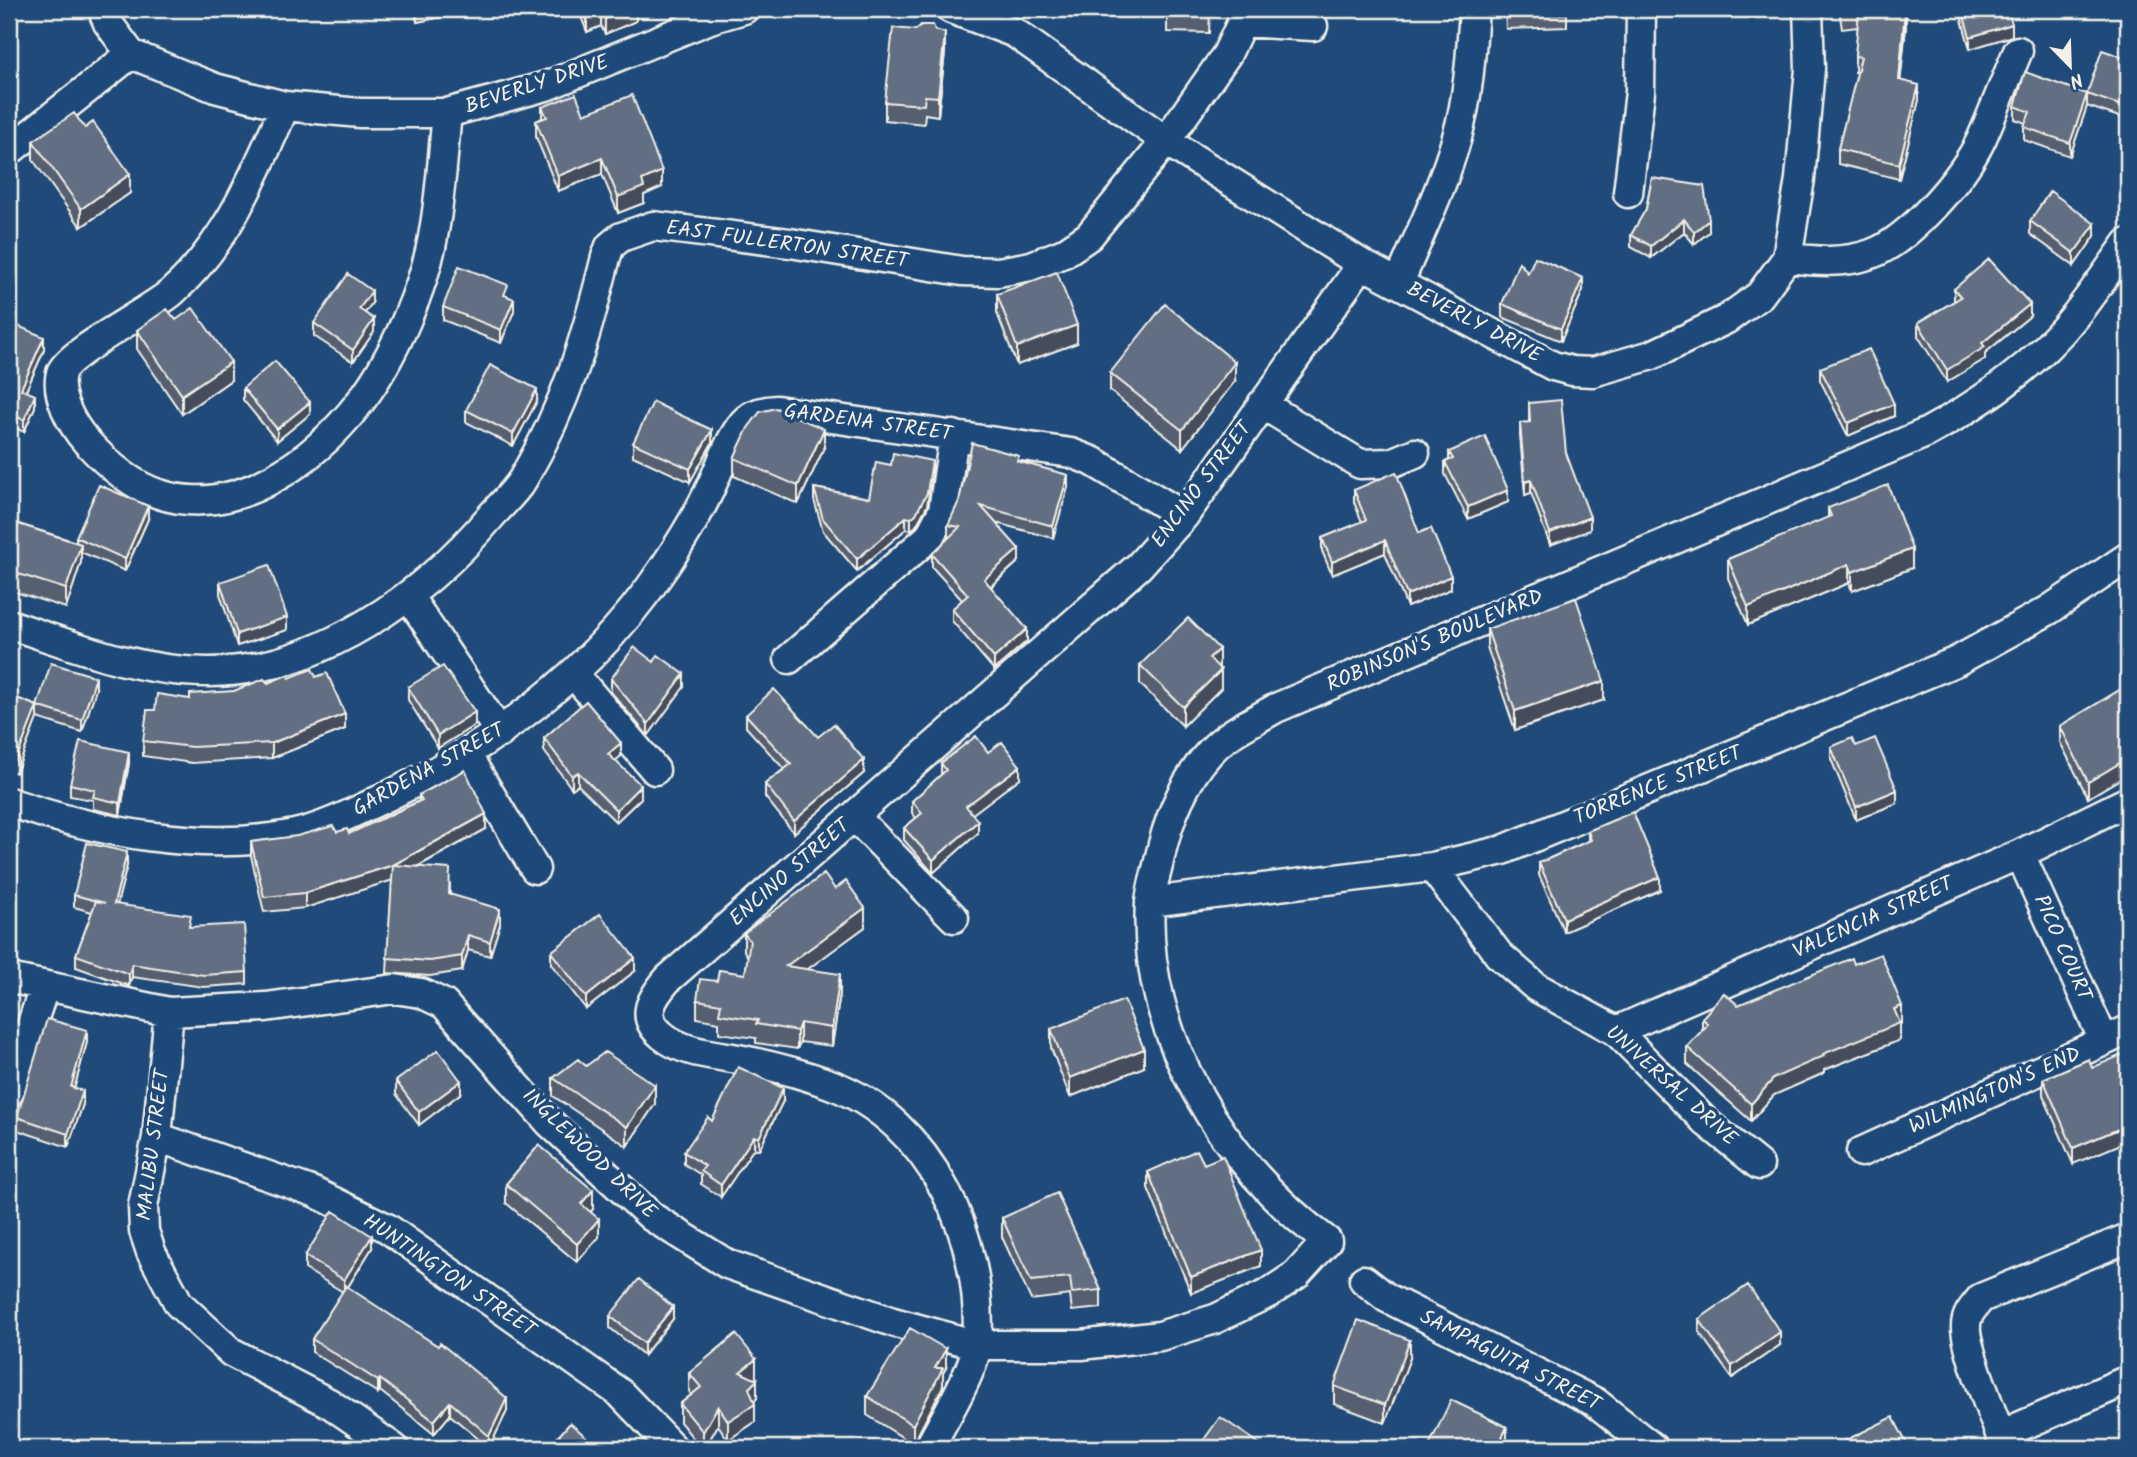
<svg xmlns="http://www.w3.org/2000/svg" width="2137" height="1457" font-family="Kalam,sans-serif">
  <rect width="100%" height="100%" fill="#1f4a7a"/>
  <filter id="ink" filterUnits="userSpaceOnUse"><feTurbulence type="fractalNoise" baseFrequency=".0143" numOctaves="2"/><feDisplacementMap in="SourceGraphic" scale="14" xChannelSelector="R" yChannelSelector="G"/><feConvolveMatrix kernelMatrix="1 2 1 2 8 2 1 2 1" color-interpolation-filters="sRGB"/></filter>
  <g filter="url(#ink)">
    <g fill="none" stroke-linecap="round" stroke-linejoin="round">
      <g stroke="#f4f1e8" stroke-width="33">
        <path id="minor" d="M102 9 108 23 131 54 215 88 285 106 360 113H447L546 86 710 19 744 9
          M951 9 1015 33 1166 141 1362 264 1553 366 1572 371 1593 372 1652 355 1727 319 1760 295 1787 258 1800 179 1810 69 1808 9
          M1242 22 1313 26
          M285 106C255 173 229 241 172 292 150 311 67 353 61 373 55 395 72 425 86 441 106 463 130 485 159 494 236 520 315 460 360 402 393 359 426 284 434 231 441 192 443 152 447 113
          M9 151 131 54
          M1628 193 1640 92 1641 9
          M1787 258C1815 261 1843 264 1871 254 1910 240 1963 177 1981 140 1994 111 2005 81 2018 51
          M1399 283C1419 235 1443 187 1457 137 1469 95 1471 52 1474 9
          M1262 404 1360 464 1391 463 1415 453
          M409 597 500 733
          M9 624C74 646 138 672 208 672 318 672 424 596 492 515 502 504 515 492 523 479 567 403 585 341 606 257L610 246 621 237 653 226 790 243 962 271 998 272 1031 266 1064 253 1089 236 1166 141 1227 54 1242 22V9
          M789 659 929 537 943 511 954 435
          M574 674 655 770
          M466 754 535 869
          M9 802C96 832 202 853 295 834 327 827 358 810 388 796 497 743 597 669 665 566 681 542 696 518 708 493 719 471 728 441 744 422 753 412 765 411 777 410L1071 453 1092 461 1184 516
          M855 817 954 918
          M2020 854 2104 1041
          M1432 867 1499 955 1536 987 1616 1031 1706 1122 1759 1165
          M1150 902 1432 867 1503 850 1957 661 2049 610 2128 557
          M9 978 169 1012 266 1007 394 989 421 993 444 1004 550 1123 652 1217 727 1264 893 1322 977 1345H1081L1160 1336 1215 1319 1269 1293 1296 1275 1327 1241C1225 1167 1142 1033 1150 903 1151 889 1156 875 1159 861 1167 823 1183 782 1210 752 1227 733 1254 721 1276 708L1926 433C1981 403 2035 366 2074 317 2093 293 2110 268 2128 243
          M169 1012 157 1137 143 1206 144 1231 151 1252 179 1304 231 1352 329 1403 394 1448
          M1616 1031 2020 854 2128 801
          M9 1092 44 988
          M157 1137 314 1192 387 1228 620 1393 673 1448
          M1861 1152 2128 1030
          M1364 1280 1387 1298 1595 1402 1653 1448
          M2000 1435 2128 1380
          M929 1448C942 1423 975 1370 977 1343 985 1240 931 1121 830 1084 800 1073 769 1065 738 1059 712 1054 684 1053 663 1036 639 1017 651 999 668 979L1139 566 1184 516 1362 264
          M2006 1448C1997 1427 1964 1345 1966 1326 1966 1314 1974 1307 1981 1298L2128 1238"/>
      </g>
      <use href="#minor" stroke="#1f4a7a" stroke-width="28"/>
    </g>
    <path fill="#545f70" stroke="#f4f1e8" stroke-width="2" d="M414 9H461V13L417 22Z
      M578 9H636V21L605 34 601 26 587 32Z
      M1145 9H1210L1209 33 1167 32V11L1145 10Z
      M1315 9H1355L1354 16 1324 14Z
      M1505 9H1567V27L1506 29Z
      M1839 9H1905L1906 27 1900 80 1919 100 1899 179 1838 164V149L1858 72H1855V56L1858 27 1842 29Z
      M1959 9H2008L2012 36 1970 49Z
      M945 52 938 116 925 114 924 124 885 120V102Z
      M2128 59V120L2087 106 2070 156 2024 140V127L2026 123 2015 119V106L2087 94Z
      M542 107 584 114 662 187 644 195V203L618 213 602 174 558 191 536 137V121L542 118Z
      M85 128 130 193 81 227 33 160V141Z
      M1652 178 1709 232 1694 244 1684 232 1651 258 1631 247V235L1646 209Z
      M2030 221 2095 236 2074 266 2030 234Z
      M1528 273 1583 290 1561 341 1502 317V304Z
      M1954 289 2030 316 1985 353V359L1947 382 1918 336V323L1954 301Z
      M997 294 1077 343 1017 365 997 313Z
      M508 296 514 311 501 343 443 320V307Z
      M372 303 365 313 374 332 353 362 314 336V323Z
      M176 320 231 380 182 414 137 349V330Z
      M9 335 44 350 26 391 35 407 24 432 9 425Z
      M1820 368 1894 416 1848 436 1820 380Z
      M1110 373 1235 381 1182 449 1110 391Z
      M243 388 310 414 277 441 243 400Z
      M537 401 513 446 466 422V410Z
      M1529 403 1566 453 1590 530 1550 545 1531 493 1525 495 1520 436V423H1529Z
      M633 443H712L690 482 633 456Z
      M824 448 798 504 734 476V458Z
      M1449 452 1508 502 1468 519 1445 474V462L1449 460Z
      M1019 461 1068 487 1053 538 996 523 1019 561 991 587 1027 641 994 670 952 621V609L962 600 932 567V554L949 538 948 537V525Z
      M932 473 927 506 916 526 911 530 906 529 857 571 823 531 814 500V488L869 498Z
      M1354 490 1419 533 1451 589 1407 607 1385 553 1332 575 1322 551V538L1362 522 1354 502Z
      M1828 508 1912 568 1852 591 1849 583 1748 625 1728 578V559L1828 518Z
      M148 519 125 571 81 552V562L66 608 9 590V521L76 542V537Z
      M220 582 287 630 237 646 220 594Z
      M1487 629 1604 700 1515 730 1487 647Z
      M654 662 684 687 648 736 611 692V679Z
      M1140 665 1219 667 1221 688 1183 726 1140 684Z
      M289 678 345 729 272 758 192 763 143 756V741L190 699 234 691Z
      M2128 685V774L2088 798 2060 742V726Z
      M408 687 475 725 438 748 408 700Z
      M96 689 82 732 37 718 16 773 9 770V695L37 706Z
      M746 715 818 737 864 773 794 833 765 797V784L784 769 746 727Z
      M544 738 621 756 615 761 641 798 616 822 578 785 572 789 544 751Z
      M1856 746 1897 803 1856 820 1831 759V747Z
      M988 752 1020 778 972 814 978 833 933 873 904 840V828L916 818 912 813V801L941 775V763Z
      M129 763 120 815 93 809V800L70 796V784Z
      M419 795 486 829 417 867 450 884V894L500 924 490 956 468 950 462 971 430 976 387 973 392 880 305 908 264 912 251 856V842L337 832 349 834 419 801Z
      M1588 831 1660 890 1564 932 1539 875V863L1588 841Z
      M127 865 117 904 191 927 247 972V984L204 987 132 977 129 986 76 967V955L92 912 74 907V895Z
      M835 889 865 927 807 969 840 993 832 1046 800 1042 797 1049 756 1043V1038L719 1033V1022L697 1018V1000L717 981 745 974 748 957 744 951V933Z
      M551 952 635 971 586 1009 551 964Z
      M1854 964 1902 1023 1900 1024V1040L1824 1070V1073L1774 1095 1751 1121 1687 1064V1047L1702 1031V1018Z
      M1051 1029 1144 1067 1070 1097 1051 1048Z
      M87 1042 74 1089 83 1104 68 1147 17 1130V1117Z
      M2089 1059 2073 1164 2043 1095V1079Z
      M586 1066 655 1104 627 1146 553 1096V1078Z
      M396 1081 461 1093 419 1125 396 1094Z
      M783 1101 759 1150 754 1148 721 1197 701 1184V1175L684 1164V1152L712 1121Z
      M1204 1164 1261 1266 1191 1293 1148 1188V1172Z
      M506 1184 593 1209 591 1212 599 1237 577 1262 506 1203Z
      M1002 1218 1101 1290V1308L1072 1311 1070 1295 1031 1300 1002 1237Z
      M372 1248 348 1287 507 1411 489 1448 450 1415 434 1434 380 1391 378 1393 312 1352V1339L343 1292 305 1269V1256Z
      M610 1316 673 1319 644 1355 610 1328Z
      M1699 1319 1780 1345 1732 1378 1699 1332Z
      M1410 1358 1385 1423 1334 1404V1386Z
      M946 1368 943 1373V1386L913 1444 867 1415V1396Z
      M689 1373 756 1378 754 1379 757 1398 754 1402 755 1422 728 1440 718 1425 705 1448H701L680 1422V1404L691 1395 689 1391Z"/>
    <path fill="#454d5b" stroke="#f4f1e8" stroke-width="2" d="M423 9H461V13L417 22V10Z
      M629 9H636V21L605 34V19Z
      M601 11V26L587 32V17Z
      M1906 11V27L1899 95V80Z
      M2012 24V36L1970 49V37Z
      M945 33V52L938 116V97Z
      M1919 85V100L1899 179V164Z
      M2087 94V106L2070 156V143Z
      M602 158V174L558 191V176Z
      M662 171V187L644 195V203L618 213V197L642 180Z
      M130 174V193L81 227V209Z
      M1684 219V232L1651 258V246Z
      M1709 220V232L1694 244V232Z
      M2095 224V236L2074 266V253Z
      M1583 278V290L1561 341V329Z
      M372 291V303L359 321V309Z
      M514 299V311L501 343V330Z
      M2030 304V316L1985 353V359L1947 382V370L1982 343Z
      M374 319V332L353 362V350Z
      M1077 325V343L1017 365V347Z
      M44 337V350L21 402V389Z
      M231 362V380L182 414V395Z
      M1235 362V381L1182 449V430Z
      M537 389V401L513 446V434Z
      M35 395V407L24 432V420Z
      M310 402V414L277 441V429Z
      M1894 404V416L1848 436V423Z
      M824 429V448L798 504V486Z
      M712 430V443L690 482V469Z
      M932 461V473L927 506 916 526 911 530V518Z
      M1068 475V487L1053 538V526Z
      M1531 480V493L1525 495V482Z
      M1508 490V502L1468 519V507Z
      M148 506V519L125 571V559Z
      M906 517V529L857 571V559Z
      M1590 517V530L1550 545V533Z
      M1385 540V553L1332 575V562Z
      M81 544V562L66 608V589Z
      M1019 549V561L984 592V579Z
      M1912 549V568L1852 591V572Z
      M1849 564V583L1748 625V607Z
      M1451 576V589L1407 607V595Z
      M287 617V630L237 646V634Z
      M1027 629V641L994 670V658Z
      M1219 649V667L1209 677V658Z
      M1221 670V688L1183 726V707Z
      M684 674V687L648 736V724Z
      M96 677V689L82 732V720Z
      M1604 681V700L1515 730V711Z
      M37 706V718L16 773V760Z
      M475 712V725L438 748V735Z
      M345 714V729L272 758V743Z
      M621 743V756L608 767V754Z
      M129 752V763L120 815V803Z
      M2128 758V774L2088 798V782Z
      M864 760V773L794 833V821Z
      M1020 766V778L966 819V806Z
      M578 772V785L572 789V776Z
      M641 785V798L616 822V810Z
      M1897 790V803L1856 820V807Z
      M486 814V829L393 880V865Z
      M978 821V833L933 873V860Z
      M127 852V865L114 916V904Z
      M393 865V880L305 908V893Z
      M1660 877V890L1564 932V919Z
      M865 908V927L786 985V966Z
      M500 909V924L490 956V942Z
      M468 935V950L462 971V956Z
      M635 958V971L586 1009V997Z
      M132 964V977L129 986V974Z
      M840 974V993L832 1046V1028Z
      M1902 1006V1023L1900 1024V1040L1824 1070V1073L1774 1095 1751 1121V1104L1774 1078 1823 1054 1894 1009Z
      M800 1023V1042L797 1049V1031Z
      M87 1030V1042L71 1100V1087Z
      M1144 1049V1067L1070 1097V1078Z
      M461 1081V1093L419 1125V1112Z
      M655 1085V1104L627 1146V1127Z
      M783 1088V1101L759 1150V1138Z
      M83 1091V1104L68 1147V1134Z
      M2128 1125V1141L2073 1164V1148Z
      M754 1136V1148L721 1197V1185Z
      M593 1190V1209L581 1223V1204Z
      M599 1219V1237L577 1262V1244Z
      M372 1236V1248L344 1293V1280Z
      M1261 1250V1266L1191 1293V1277Z
      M673 1307V1319L644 1355V1343Z
      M1780 1332V1345L1732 1378V1366Z
      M1410 1340V1358L1385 1423V1405Z
      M946 1349V1368L943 1373V1386L913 1444V1425L935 1368Z
      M756 1359V1378L740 1390V1372Z
      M380 1379V1391L378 1393V1381Z
      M757 1380V1398L749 1407V1388Z
      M507 1398V1411L489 1448V1436Z
      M450 1402V1415L434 1434V1421Z
      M755 1404V1422L728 1440V1421Z
      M718 1406V1425L705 1448H703V1432Z
      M1507 1427V1439L1503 1448H1497Z"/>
    <path fill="#626e82" stroke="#f4f1e8" stroke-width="2" d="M584 9H629L605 19 601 11 587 17Z
      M1167 9H1210L1209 15 1167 14Z
      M1505 9H1567V14L1506 17Z
      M1841 9H1905L1899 80 1919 85 1899 164 1838 149 1861 57 1855 56 1859 11 1842 13Z
      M1962 9H2008L2012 24 1970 37Z
      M921 25H933L935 30 945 33 938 97 925 96 924 105 885 102 893 28 916 30Z
      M2102 50 2128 59V108L2087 94Z
      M2025 72 2087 94 2070 143 2024 127 2030 112 2015 106Z
      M576 94 584 114 632 95 662 171 642 180 644 187 618 197 602 158 558 176 536 121 547 117 542 107Z
      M74 113 85 128 93 122 130 174 81 209 33 141Z
      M1652 178 1704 186 1709 220 1694 232 1684 219 1651 246 1631 235 1646 209Z
      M2050 191 2095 224 2074 253 2030 221Z
      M1535 257 1583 278 1561 329 1502 304 1519 262 1528 273Z
      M1989 259 2030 304 1982 343 1985 347 1947 370 1918 323 1961 297 1954 289Z
      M459 266 508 285 504 295 514 299 501 330 443 307Z
      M1057 272 1077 325 1017 347 997 294Z
      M348 274 372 291 359 309 374 319 353 350 314 323Z
      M1165 304 1235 362 1182 430 1110 373Z
      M193 308 231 362 182 395 137 330 167 309 176 320Z
      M13 324 44 337 21 389 35 395 24 420 9 413V335Z
      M1869 349 1894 404 1848 423 1820 368Z
      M275 361 310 402 277 429 243 388Z
      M490 365 537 389 513 434 466 410Z
      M1561 400 1566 453 1590 517 1550 533 1531 480 1525 482 1520 423 1530 422 1529 403Z
      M653 402 712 430 690 469 633 443Z
      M776 408 824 429 798 486 734 458 748 428 760 412Z
      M1485 436 1508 490 1468 507 1445 462 1453 459 1449 452Z
      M972 443 1019 456 1017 461 1068 475 1053 526 981 506 1019 549 984 579 1027 629 994 658 952 609 968 595 932 554 960 527 948 525 959 501Z
      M893 453 932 461 927 493 916 514 911 518 906 517 857 559 823 519 814 488 869 498 876 462 891 465Z
      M1396 472 1419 533 1431 528 1451 576 1407 595 1385 540 1332 562 1322 538 1366 520 1354 490Z
      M99 485 148 506 125 559 76 537Z
      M1888 485 1912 549 1852 572 1849 564 1748 607 1728 559 1831 516 1828 508Z
      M9 521 81 544 66 589 9 571Z
      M269 565 287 617 237 634 220 582Z
      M1576 598 1604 681 1515 711 1487 629Z
      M1188 618 1219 649 1209 658 1221 670 1183 707 1140 665Z
      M634 647 654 662 658 655 684 674 648 724 611 679Z
      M51 663 96 677 82 720 37 706Z
      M443 666 475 712 438 735 408 687Z
      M312 669 316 677 327 673 345 714 272 743 192 747 143 741 147 710H155L157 694 190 699V694L234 691 264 679 268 683 287 675 289 678Z
      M2128 685V758L2088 782 2060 726Z
      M774 689 818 737 834 724 864 760 794 821 765 784 791 764 746 715Z
      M9 695 37 706 16 760 9 758Z
      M586 701 621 743 608 754 641 785 616 810 578 772 572 776 544 738Z
      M976 736 988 752 1002 742 1020 766 966 806 978 821 933 860 904 828 922 813 912 801 946 770 941 763Z
      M1852 738 1856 746 1875 738 1897 790 1856 807 1831 747Z
      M80 741 129 752 120 803 93 797 95 790 70 784Z
      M465 770 486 814 393 865 450 869 449 894 500 909 490 942 468 935 462 956 430 961 387 958 393 865 305 893 264 897 251 842 297 836 333 826 337 832 347 829 349 834 422 800 419 795Z
      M1633 812 1660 877 1564 919 1539 863 1591 840 1588 831Z
      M87 843 127 852 114 904 191 915 189 927 244 924 247 972 204 975 132 964 129 974 76 955 96 901 105 903 74 895Z
      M824 874 835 889 846 881 865 908 786 966 840 974 832 1028 800 1023 797 1031 756 1024 758 1020 719 1014 721 1004 697 1000 700 979 717 981 719 970 745 974 750 941 744 933Z
      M600 914 635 958 586 997 551 952Z
      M1881 954 1902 1006 1894 1009 1900 1023 1823 1054 1824 1056 1774 1078 1751 1104 1687 1047 1708 1024 1702 1018 1724 993 1738 1005 1852 958 1854 964Z
      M1124 1000 1144 1049 1070 1078 1051 1029Z
      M47 1019 87 1030 71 1087 83 1091 68 1134 17 1117Z
      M438 1050 461 1081 419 1112 396 1081Z
      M605 1052 655 1085 627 1127 553 1078 578 1059 586 1066Z
      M2128 1052V1125L2073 1148 2043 1079 2089 1059 2092 1068Z
      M738 1067 783 1088 759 1138 754 1136 721 1185 701 1171 705 1166 684 1152 708 1117 712 1121Z
      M539 1145 593 1190 581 1204 599 1219 577 1244 506 1184Z
      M1197 1150 1204 1164 1223 1156 1261 1250 1191 1277 1148 1172Z
      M1057 1193 1101 1290 1072 1293 1070 1277 1031 1281 1002 1218Z
      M333 1211 372 1236 344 1280 305 1256Z
      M639 1279 673 1307 644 1343 610 1316Z
      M1748 1285 1780 1332 1732 1366 1699 1319Z
      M346 1286 438 1346 440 1343 507 1398 489 1436 450 1402 434 1421 380 1379 378 1381 312 1339Z
      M1358 1320 1410 1340 1385 1405 1334 1386Z
      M910 1328 946 1349 935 1368H943L913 1425 867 1396Z
      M736 1334 756 1359 740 1372 757 1380 749 1388 755 1404 728 1421 718 1406 703 1432 680 1404 701 1387 689 1373Z
      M1451 1400 1507 1427 1497 1448H1428Z
      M1220 1417 1266 1448H1198Z
      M1893 1417 1909 1448H1830Z
      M570 1423 599 1448H548Z"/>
  </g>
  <g text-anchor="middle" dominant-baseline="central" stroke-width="7" stroke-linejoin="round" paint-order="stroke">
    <g font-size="21" fill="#f4f1e8" stroke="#1f4a7a">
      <text transform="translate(537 85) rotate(-18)">BEVERLY DRIVE</text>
      <text transform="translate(787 245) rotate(8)">EAST FULLERTON STREET</text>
      <text transform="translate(1474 323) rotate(28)">BEVERLY DRIVE</text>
      <text transform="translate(868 423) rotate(8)">GARDENA STREET</text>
      <text transform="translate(1202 485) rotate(-53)">ENCINO STREET</text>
      <text transform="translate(1435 641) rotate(-23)">ROBINSON'S BOULEVARD</text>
      <text transform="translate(429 770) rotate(-29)">GARDENA STREET</text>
      <text transform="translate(1658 786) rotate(-22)">TORRENCE STREET</text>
      <text transform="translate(790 873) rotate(-41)">ENCINO STREET</text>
      <text transform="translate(1873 918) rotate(-24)">VALENCIA STREET</text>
      <text transform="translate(2062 948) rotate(66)">PICO COURT</text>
      <text transform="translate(1671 1086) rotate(42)">UNIVERSAL DRIVE</text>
      <text transform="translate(1995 1091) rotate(-24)">WILMINGTON'S END</text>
      <text transform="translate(154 1145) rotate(-83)">MALIBU STREET</text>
      <text transform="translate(589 1154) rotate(44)">INGLEWOOD DRIVE</text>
      <text transform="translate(449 1276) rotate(34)">HUNTINGTON STREET</text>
      <text transform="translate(1510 1361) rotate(27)">SAMPAGUITA STREET</text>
    </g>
  </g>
  <rect width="2137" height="1457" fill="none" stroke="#1f4a7a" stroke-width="35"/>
  <rect x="18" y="18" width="2102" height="1422" fill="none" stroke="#f4f1e8" stroke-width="2.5" filter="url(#ink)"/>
  <g transform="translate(2070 66) rotate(157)" stroke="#1f4a7a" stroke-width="5" paint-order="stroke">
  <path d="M0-5L12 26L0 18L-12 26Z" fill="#f4f1e8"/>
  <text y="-10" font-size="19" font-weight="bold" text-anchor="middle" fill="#f4f1e8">N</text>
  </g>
</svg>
